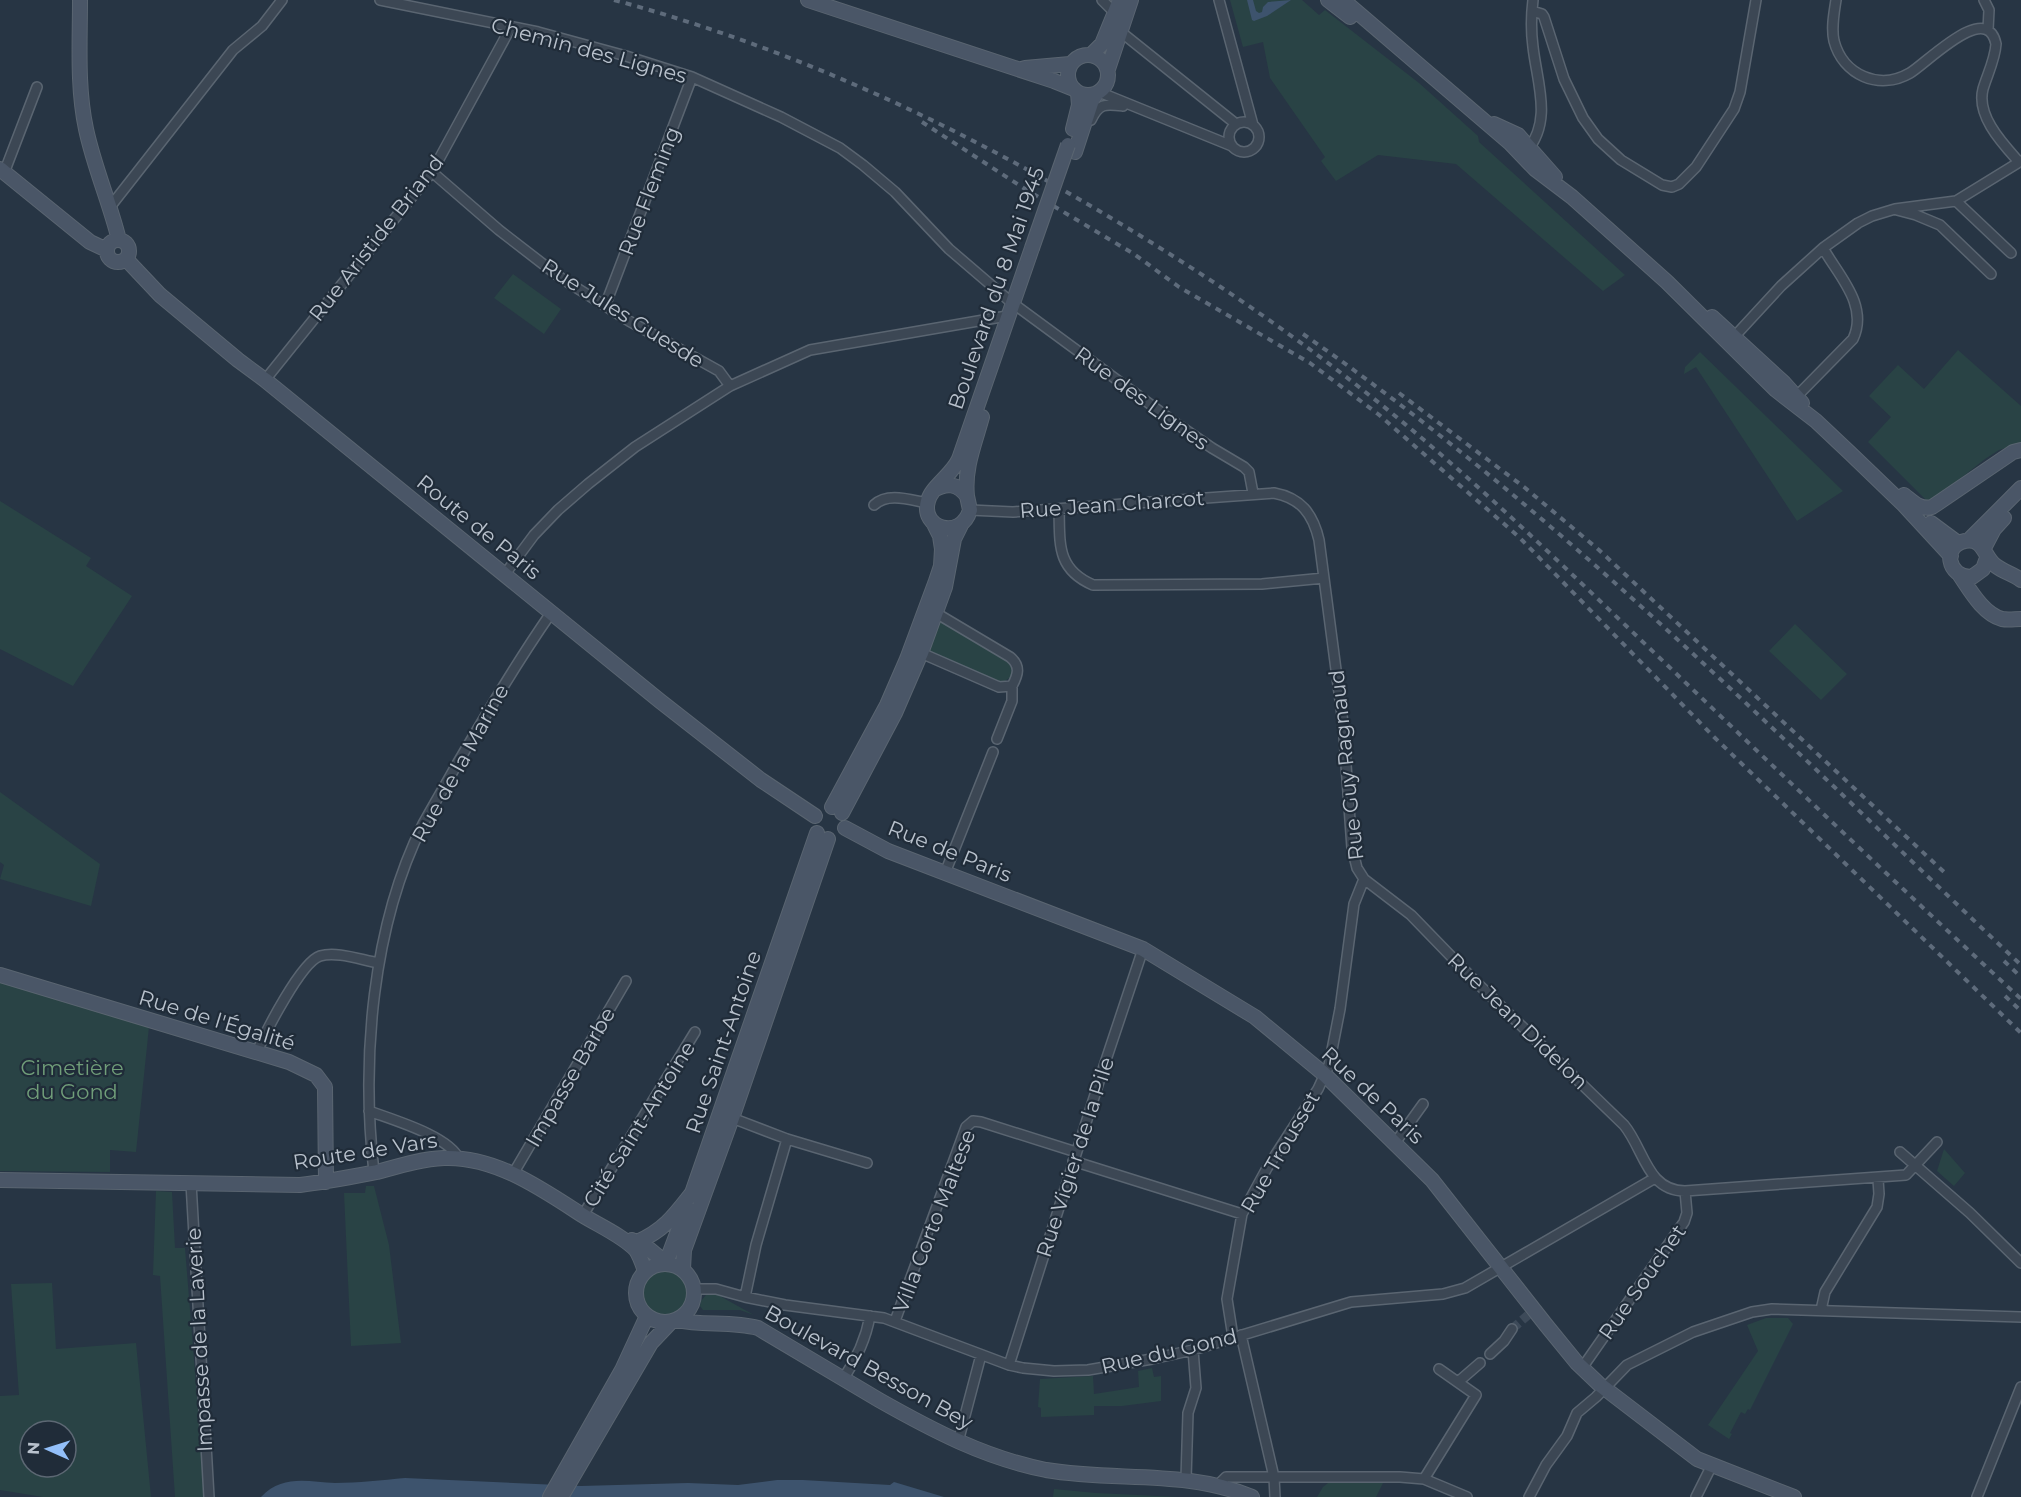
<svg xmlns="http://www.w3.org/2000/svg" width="2021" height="1497" font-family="Montserrat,sans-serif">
  <rect width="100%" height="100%" fill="#273544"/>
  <path fill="#294345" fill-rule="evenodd" d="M1230 0H1302L1319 15 1325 10 1419 83 1478 136 1479 142 1625 275 1603 291 1456 164 1378 155 1336 181 1321 161 1325 157 1270 78 1263 42 1243 47Z
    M513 274 561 309 544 334 494 298Z
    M1958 350 2021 406V443L1999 450 1985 459 1932 501H1927L1868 442 1891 417 1869 396 1898 365 1924 389Z
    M1700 352 1843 491 1797 521 1696 367 1684 374 1685 367Z
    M0 501 91 558 86 566 132 596 73 686 0 649Z
    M938 620 1009 662 1012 667 1011 677 1003 682 996 681 927 651Z
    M1795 624 1847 674 1821 700 1769 651Z
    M0 792 100 864 91 906 0 879 4 865 0 862Z
    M0 981 149 1027 136 1152 110 1150V1172L0 1171Z
    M1944 1149 1965 1173 1954 1186 1937 1171Z
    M366 1186H374L389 1245 401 1343 351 1346 344 1193H365Z
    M156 1191 172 1192 175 1248H185L205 1497H175L160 1276 153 1275Z
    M641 1293a23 23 0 1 1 46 0a23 23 0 1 1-46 0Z
    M52 1283 56 1349 136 1343 151 1497H43L0 1490V1396L19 1395 11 1284ZM30 1431H66V1467H30Z
    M706 1295H718L754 1315 740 1310H703L700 1306 701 1301Z
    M1766 1318H1788L1793 1324 1750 1410 1748 1409 1745 1414 1741 1412 1730 1433 1732 1434 1729 1439 1708 1425 1758 1351 1747 1325Z
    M1152 1368 1154 1377 1161 1376V1401L1122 1406H1094V1415L1041 1417V1408L1038 1407 1040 1379 1093 1376 1094 1394 1139 1387 1138 1371Z
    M1328 1483H1383L1376 1497H1317L1323 1487Z
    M1054 1489 1096 1493 1179 1497H1053Z"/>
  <path fill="#3d536d" d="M1247 0H1253L1256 11 1259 13 1262 12 1263 7 1268 2 1291 0 1267 16 1254 21 1252 20Z
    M405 1478 581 1486 688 1483 738 1485 777 1480H803L890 1485 894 1482 944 1497H261C283 1474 308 1482 335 1483 358 1483 382 1480 405 1478Z"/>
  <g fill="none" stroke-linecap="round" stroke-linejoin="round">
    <path stroke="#3d4a59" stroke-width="9" stroke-dasharray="9 4.5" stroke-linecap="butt" d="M1512 1329 1528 1315"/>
    <g stroke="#5a6571" stroke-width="12">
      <path id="street" d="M380 0 538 32 626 56 692 77 781 117 840 148 863 165 895 192 949 249 1012 303
        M1102 0 1115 13
        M1219 0 1253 125
        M1836 0C1834 13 1831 28 1834 41 1843 75 1879 91 1910 73 1927 63 1987 0 1996 44 1995 60 1987 75 1983 89 1976 116 2003 144 2019 162
        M1984 0 1989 10 1988 30
        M1532 11 1542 14 1544 17 1564 79 1583 118 1598 139 1621 160 1662 185 1672 187 1679 184 1696 167 1734 109 1740 92 1756 0
        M1121 32 1236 124
        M1099 92 1232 146
        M1091 120C1099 103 1105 104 1123 106
        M1229 137a15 15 0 1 1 30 0a15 15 0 1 1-30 0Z
        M1526 152C1553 121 1537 83 1533 47 1531 32 1531 16 1533 0
        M432 172 499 230 561 278 629 321 719 371 730 386
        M4 173 37 87
        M1956 201 2011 253
        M110 207 233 50 262 26 282 0
        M1897 210 1916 215 1940 225 1991 274
        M605 306 692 77
        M1018 307 1177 424 1212 448 1244 467 1249 472 1253 493
        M1734 337 1781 286 1823 248 1858 223 1872 216 1895 209 1956 201 2021 161
        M265 380 432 172 511 27
        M1797 396 1853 339C1869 305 1838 275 1823 248
        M874 505C888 492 910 500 927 503
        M1059 509C1060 543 1056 569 1093 585L1262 584 1324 578
        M970 510 1013 512 1274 493C1301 498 1313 514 1319 540L1343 723 1352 848 1357 868 1364 879 1411 915 1474 980 1624 1125C1644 1149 1647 1191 1685 1191L1906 1175 1937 1142
        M505 574 534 535 558 510 588 484 635 447 730 386 810 350 1007 316
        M921 653 999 687 1012 686C1018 675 1021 666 1010 657L936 613
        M997 739 1012 701V686
        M945 873 993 752
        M257 1052C265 1033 301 962 320 956 337 951 361 960 379 963
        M369 1111C393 1120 449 1136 459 1159
        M732 1118 787 1139 867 1163
        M1395 1143 1423 1104
        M1900 1152 1970 1213 2021 1263
        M1073 1161 1242 1214
        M374 1172C361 1060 372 926 423 824 434 804 446 784 457 764 487 713 517 662 551 613
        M513 1174 626 981
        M191 1183 209 1497
        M583 1215 695 1032
        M694 1289H716L745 1297 785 1305 884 1318 1009 1365 1023 1368 1054 1371 1088 1370 1152 1359 1193 1350 1351 1302 1443 1294 1465 1288 1655 1178
        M745 1297 756 1245 787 1139
        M1821 1310 1825 1292 1877 1207 1879 1194 1878 1179
        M895 1321 966 1127 973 1121 981 1122 1076 1152
        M1241 1335 1274 1477 1275 1497
        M1233 1337 1227 1299 1242 1214 1267 1168 1318 1089 1329 1065 1340 1009 1354 904 1364 879
        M1490 1354 1504 1341 1512 1329
        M1009 1365 1105 1063 1143 949
        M1582 1368 1684 1222 1687 1213 1685 1191
        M843 1379C856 1360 866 1338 870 1316
        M1458 1382 1480 1363
        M958 1442 981 1355
        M1186 1479 1188 1413 1196 1388 1193 1350
        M1424 1479 1476 1395 1439 1369
        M1218 1485 1226 1477H1400L1424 1479 1467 1497
        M1529 1497 1546 1465 1567 1436 1577 1413 1596 1397 1627 1365 1693 1332 1752 1312 1772 1309 2021 1317
        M1696 1497 1712 1465
        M1977 1497 2021 1387"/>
    </g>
    <g stroke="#5a6571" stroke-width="16">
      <path id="secondary" d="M80 0C80 43 77 87 86 129 94 167 110 203 119 240
        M808 0 1054 81 1074 89
        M1328 0 1350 17
        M1343 0 1510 143 1535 169 1572 197 1667 282 1776 390 1816 421 1851 454 1904 505 1951 556
        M1068 75a20 20 0 1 1 40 0a20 20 0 1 1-40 0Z
        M1091 55 1102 44 1120 0
        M1025 68 1070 64
        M1108 69 1131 0
        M1494 124 1518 135 1555 177
        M1073 129 1079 105 1078 93
        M1075 152 1092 100 1096 94
        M0 169 90 242 107 250
        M107 251a11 11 0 1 1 22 0a11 11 0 1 1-22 0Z
        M126 259 160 295 238 360 265 380 660 701 761 780 815 816
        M1712 317 1784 383 1802 403
        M934 490C947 482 958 484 967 496L970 510C961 541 920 529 928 501 931 487 952 475 959 459L1032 248
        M1904 495C1913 502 1920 510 1932 507L2013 452 2021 450
        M967 496C964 468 975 443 982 417
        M1931 523 1958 543
        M1969 540 2021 488
        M1984 548 1994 529 2004 518
        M1987 558 1983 569 1972 577C1947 578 1942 545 1965 541 1984 537 1984 558 1996 566 2004 572 2013 574 2021 580
        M1959 574C1970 590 1983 614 2002 619 2008 620 2015 619 2021 619
        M832 807 887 705 907 659 936 581 941 566 942 549 940 536 933 522
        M842 813 895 713 921 653 945 587 954 539 961 525
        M845 828 888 851 1143 949 1255 1017 1324 1074 1432 1180 1546 1325 1577 1363 1599 1384 1697 1459 1794 1497
        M0 975 289 1062 316 1075 325 1087 326 1182
        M0 1180 300 1185C326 1182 351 1177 377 1172 399 1166 421 1159 444 1158 495 1156 542 1189 582 1215 598 1225 623 1236 636 1250 640 1256 643 1265 645 1271
        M632 1240 649 1249 666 1263
        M637 1242C664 1230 674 1216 692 1193L817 833
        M666 1263 687 1207
        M636 1293a29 29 0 1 1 58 0a29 29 0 1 1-58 0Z
        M683 1269 684 1250 732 1118 828 839
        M676 1320C703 1326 731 1321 758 1328 798 1352 838 1376 879 1400 932 1430 985 1458 1046 1470 1117 1482 1184 1469 1252 1497
        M550 1497 622 1370 647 1316
        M561 1497 651 1343 671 1322"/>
    </g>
    <use href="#street" stroke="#3c4754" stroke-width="9"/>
    <use href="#secondary" stroke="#4a5667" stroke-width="14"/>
    <path stroke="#5e6b7b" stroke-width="4" stroke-dasharray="6 6" stroke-linecap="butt" d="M614 0C773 43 923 109 1065 191 1169 251 1270 316 1364 391 1470 474 1566 569 1664 662 1782 775 1901 888 2021 999
      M922 122 1025 189 1134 254 1179 287 1310 363 1378 414 1519 537 1714 737 2021 1033
      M1303 334C1566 516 1789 747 2021 965
      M1399 393 1524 487 1599 550 1944 872
      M2004 961 2021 977
      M2005 996 2021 1011"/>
    <g stroke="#5a6571" stroke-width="16" stroke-linecap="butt">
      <path id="secondary-bridge" d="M1032 248 1068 145"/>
    </g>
    <use href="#secondary-bridge" stroke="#4a5667" stroke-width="14"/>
  </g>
  <g text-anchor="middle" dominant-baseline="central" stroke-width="4.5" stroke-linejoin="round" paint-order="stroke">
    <g font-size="21" fill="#b9c2cd" stroke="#202c39">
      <text transform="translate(589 50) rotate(15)">Chemin des Lignes</text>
      <text transform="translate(649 191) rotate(-69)">Rue Fleming</text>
      <text transform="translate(376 238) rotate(-52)">Rue Aristide Briand</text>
      <text transform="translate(996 288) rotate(-71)">Boulevard du 8 Mai 1945</text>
      <text transform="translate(623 313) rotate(32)">Rue Jules Guesde</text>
      <text transform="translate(1142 398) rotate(36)">Rue des Lignes</text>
      <text transform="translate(1112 504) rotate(-4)">Rue Jean Charcot</text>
      <text transform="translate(479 527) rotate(39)">Route de Paris</text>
      <text transform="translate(460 763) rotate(-61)">Rue de la Marine</text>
      <text transform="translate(1346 765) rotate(-96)">Rue Guy Ragnaud</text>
      <text transform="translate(950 851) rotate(22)">Rue de Paris</text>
      <text transform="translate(217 1020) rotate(17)">Rue de l'Égalité</text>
      <text transform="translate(1518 1021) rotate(44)">Rue Jean Didelon</text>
      <text transform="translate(723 1042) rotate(-71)">Rue Saint-Antoine</text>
      <text transform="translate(570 1077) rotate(-60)">Impasse Barbe</text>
      <text transform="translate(1373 1095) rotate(43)">Rue de Paris</text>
      <text transform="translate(639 1124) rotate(-58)">Cité Saint-Antoine</text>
      <text transform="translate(365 1151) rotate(-9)">Route de Vars</text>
      <text transform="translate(1280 1152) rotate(-60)">Rue Trousset</text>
      <text transform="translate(1075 1157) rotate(-72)">Rue Vigier de la Pile</text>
      <text transform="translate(934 1221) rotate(-69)">Villa Corto Maltese</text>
      <text transform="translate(1642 1282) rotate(-55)">Rue Souchet</text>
      <text transform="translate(199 1340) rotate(-93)">Impasse de la Laverie</text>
      <text transform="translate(1169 1351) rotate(-13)">Rue du Gond</text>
      <text transform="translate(869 1367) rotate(29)">Boulevard Besson Bey</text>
    </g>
    <g font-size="21" fill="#709e79" stroke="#202c39">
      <text x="72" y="1067">Cimetière<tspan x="72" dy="24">du Gond</tspan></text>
    </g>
  </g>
  <g transform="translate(48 1449) rotate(273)"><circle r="28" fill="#202c39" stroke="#5d6874" stroke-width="1.5"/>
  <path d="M0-4.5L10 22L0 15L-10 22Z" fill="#92bff9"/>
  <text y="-9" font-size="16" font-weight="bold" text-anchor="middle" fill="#b9c2cd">N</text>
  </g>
</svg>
